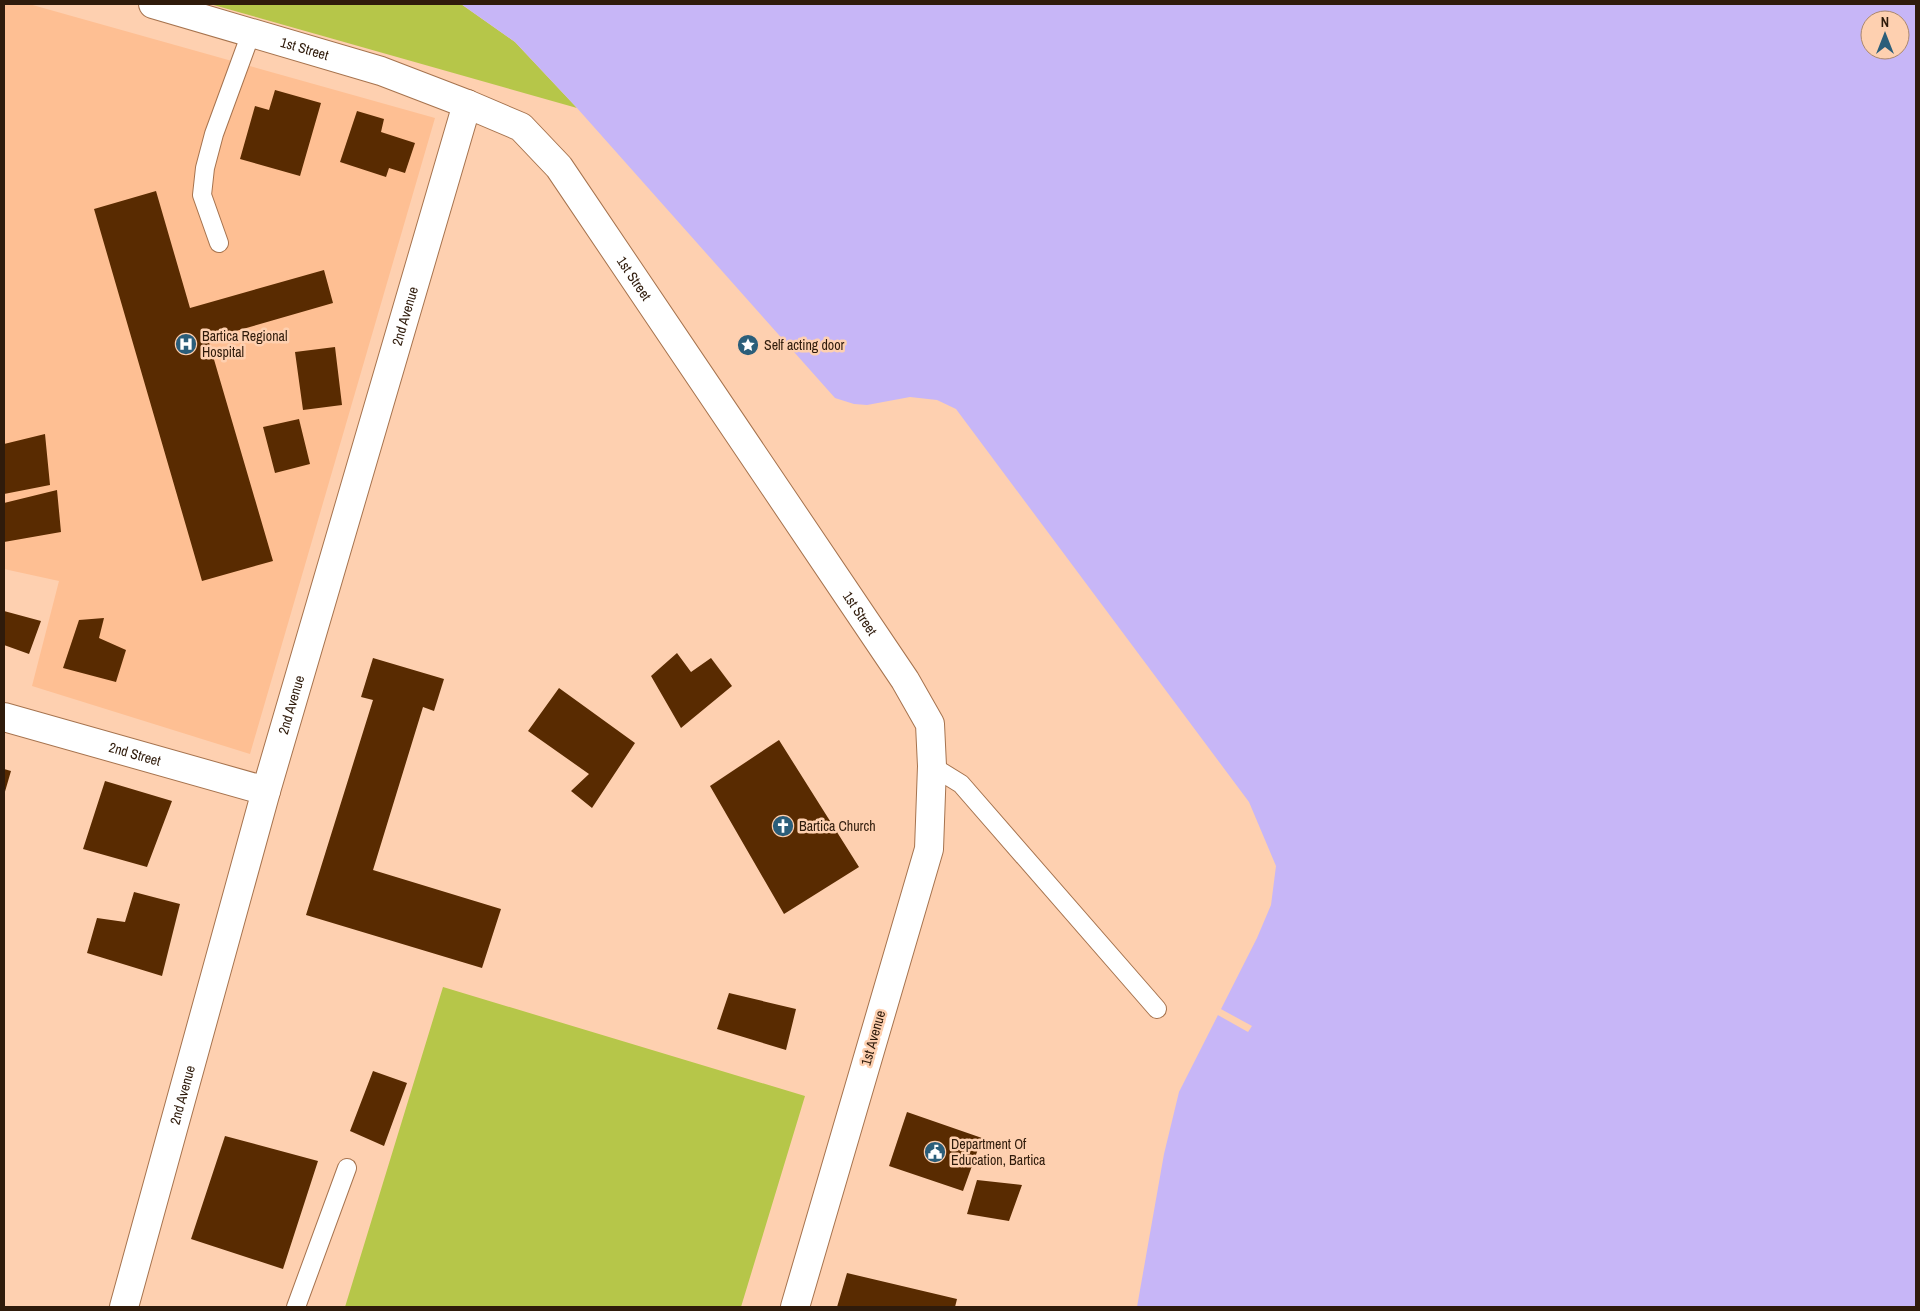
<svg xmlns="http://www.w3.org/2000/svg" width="1920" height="1311" font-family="'Archivo Narrow',sans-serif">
  <rect width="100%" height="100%" fill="#fed0b0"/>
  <path fill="#febf93" d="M4 4H29L435 118 250 754 32 686 59 581 4 569Z"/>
  <path fill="#b6c649" d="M210 4H461L515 42 577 108Z
    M443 987 805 1096 741 1307H345Z"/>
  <path fill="#c7b6f7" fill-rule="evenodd" d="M461 4H1916V1307H1137L1164 1154 1179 1092 1257 938 1271 905 1276 866 1249 802 956 409 937 400 910 397 867 405 854 404 835 398 577 108 515 42ZM1870 20H1900V50H1870Z"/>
  <path fill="#fed0b0" d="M1219 1008 1252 1026 1248 1032 1216 1014Z"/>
  <path fill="#592b01" d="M275 90 321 103 300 176 240 159 255 106 269 110Z
    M357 111 384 119 381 132 415 143 405 173 389 168 386 177 340 162Z
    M156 191 190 308 324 270 333 303 208 339 273 561 202 581 94 209Z
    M335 347 342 405 303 410 295 352Z
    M299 419 310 464 275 473 263 427Z
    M45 434 50 485 4 494V444Z
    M57 490 61 532 4 542V503Z
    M4 611 41 621 29 654 4 645Z
    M104 618 99 638 126 650 116 682 63 668 79 620Z
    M677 653 691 672 711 658 732 686 681 728 651 676Z
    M373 658 444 679 434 711 423 707 373 870 501 909 482 968 306 915 373 700 361 697Z
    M559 688 635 743 592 808 571 791 589 774 528 731Z
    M779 740 859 867 784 914 710 786Z
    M4 769 11 771 4 795Z
    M105 781 172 801 147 867 83 849Z
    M134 892 180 904 162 976 87 953 97 918 125 922Z
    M729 993 796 1009 786 1050 717 1029Z
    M373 1071 407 1083 384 1146 350 1131Z
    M907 1112 982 1138 963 1191 889 1166Z
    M225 1136 318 1161 283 1269 191 1239Z
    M977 1180 1022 1185 1009 1221 967 1214Z
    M847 1273 957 1299 955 1307H837Z"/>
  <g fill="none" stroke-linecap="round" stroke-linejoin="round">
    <g stroke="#a6734e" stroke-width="20">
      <path id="lane" d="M219 243 202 195 205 168 214 134 251 33
        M932 766 961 784 1157 1009
        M296 1307 347 1168"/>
    </g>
    <g stroke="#a6734e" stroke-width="30">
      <g id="street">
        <path id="s1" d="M153 4 381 71 467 104 521 127 559 167 905 680 930 724 932 766 929 849 795 1307"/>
        <path id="s2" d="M4 717 266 791"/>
        <path id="s3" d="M124 1307 266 791 467 104"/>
      </g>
    </g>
    <use href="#lane" stroke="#fff" stroke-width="18"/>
    <use href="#street" stroke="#fff" stroke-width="28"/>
  </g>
  <defs>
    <g id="hospital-disc" transform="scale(1.125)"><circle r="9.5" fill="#2b5e7a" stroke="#fed0b0"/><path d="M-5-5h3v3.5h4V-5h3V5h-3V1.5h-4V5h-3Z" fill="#fff"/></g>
    <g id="sight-disc" transform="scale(1.125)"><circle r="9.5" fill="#2b5e7a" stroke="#fed0b0"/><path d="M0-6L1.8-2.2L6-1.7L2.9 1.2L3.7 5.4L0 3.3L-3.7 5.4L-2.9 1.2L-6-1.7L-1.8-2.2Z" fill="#fff"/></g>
    <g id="church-disc" transform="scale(1.125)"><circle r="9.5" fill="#2b5e7a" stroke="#fed0b0"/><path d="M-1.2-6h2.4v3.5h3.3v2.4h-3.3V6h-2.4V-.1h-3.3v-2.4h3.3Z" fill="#fff"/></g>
    <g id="civic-disc" transform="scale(1.125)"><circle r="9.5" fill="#2b5e7a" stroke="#fed0b0"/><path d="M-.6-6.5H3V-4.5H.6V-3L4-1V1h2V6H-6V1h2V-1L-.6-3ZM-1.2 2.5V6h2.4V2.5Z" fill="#fff"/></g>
  </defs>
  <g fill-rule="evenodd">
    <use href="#hospital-disc" x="186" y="344"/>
    <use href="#sight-disc" x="748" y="345"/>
    <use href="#church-disc" x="783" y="826"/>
    <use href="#civic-disc" x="935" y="1152"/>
  </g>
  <g text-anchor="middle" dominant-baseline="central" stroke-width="5" stroke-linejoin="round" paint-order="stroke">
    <g font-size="14" fill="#2f1b0b" stroke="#fed0b0">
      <text stroke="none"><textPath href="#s1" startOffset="158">1st Street</textPath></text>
      <text stroke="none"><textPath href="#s1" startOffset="578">1st Street</textPath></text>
      <text stroke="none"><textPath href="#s3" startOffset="1030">2nd Avenue</textPath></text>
      <text stroke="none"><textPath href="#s1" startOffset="982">1st Street</textPath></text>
      <text stroke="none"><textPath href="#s3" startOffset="625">2nd Avenue</textPath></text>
      <text stroke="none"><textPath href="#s2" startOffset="136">2nd Street</textPath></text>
      <text transform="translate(873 1038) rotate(-74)">1st Avenue</text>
      <text stroke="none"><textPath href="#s3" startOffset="220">2nd Avenue</textPath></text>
    </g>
    <g font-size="14" fill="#2f1b0b" stroke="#fed0b0" text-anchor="start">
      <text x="202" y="336">Bartica Regional<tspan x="202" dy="16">Hospital</tspan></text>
      <text x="764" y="345">Self acting door</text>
      <text x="799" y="826">Bartica Church</text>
      <text x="951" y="1144">Department Of<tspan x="951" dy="16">Education, Bartica</tspan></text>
    </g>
  </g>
  <rect width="1920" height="1311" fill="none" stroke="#2f1b0b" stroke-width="10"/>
  <g transform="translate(1885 35)"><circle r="24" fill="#fed0b0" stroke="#ab886e"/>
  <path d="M0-4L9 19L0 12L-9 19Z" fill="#2b5e7a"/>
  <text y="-8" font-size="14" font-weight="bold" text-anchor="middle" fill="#2f1b0b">N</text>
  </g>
</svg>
